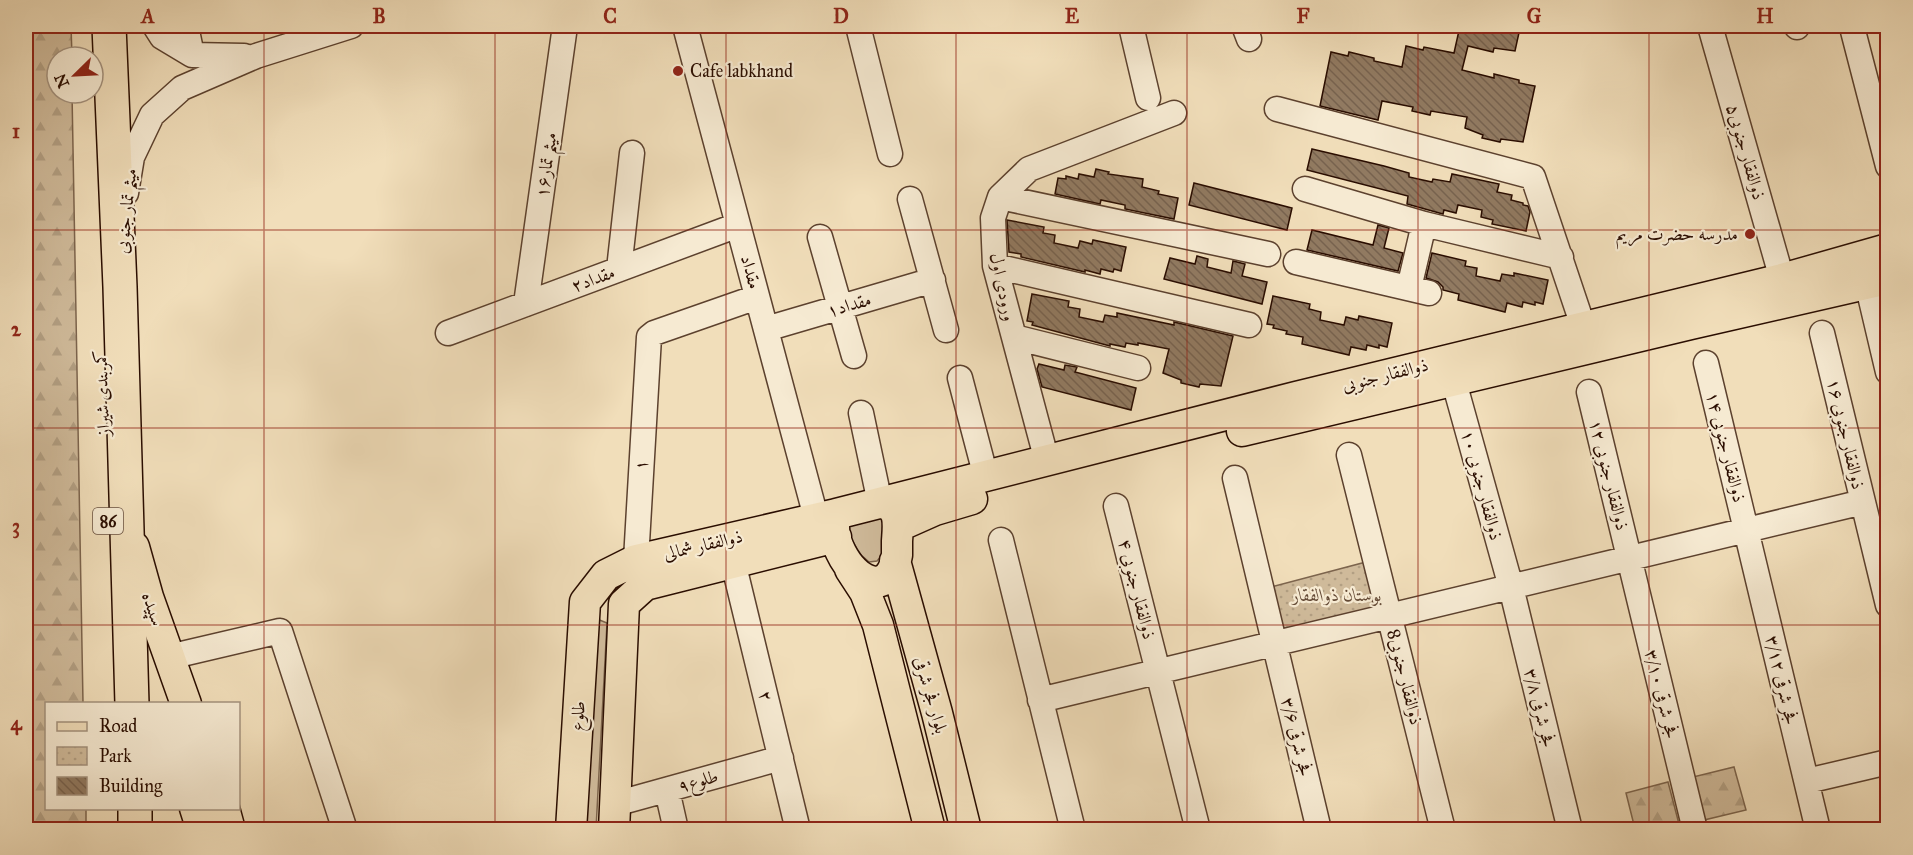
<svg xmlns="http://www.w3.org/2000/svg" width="1913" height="855" font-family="'IM FELL Great Primer',Amiri,serif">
  <defs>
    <pattern id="forest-firs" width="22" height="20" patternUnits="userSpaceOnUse" patternTransform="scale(1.5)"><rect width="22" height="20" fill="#cfba9a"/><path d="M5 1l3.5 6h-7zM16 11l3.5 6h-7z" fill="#b29f83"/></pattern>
    <pattern id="park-dots" width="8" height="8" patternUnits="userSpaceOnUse" patternTransform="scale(1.5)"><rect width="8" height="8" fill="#cfba9a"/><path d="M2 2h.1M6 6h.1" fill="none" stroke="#b29f83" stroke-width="1.8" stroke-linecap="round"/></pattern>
    <pattern id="building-back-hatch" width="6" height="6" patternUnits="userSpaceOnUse" patternTransform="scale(1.5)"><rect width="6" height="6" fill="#917a61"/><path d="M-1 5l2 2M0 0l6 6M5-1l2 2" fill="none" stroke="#77624e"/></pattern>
  </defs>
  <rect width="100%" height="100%" fill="#f1deba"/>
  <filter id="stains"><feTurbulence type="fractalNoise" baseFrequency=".00333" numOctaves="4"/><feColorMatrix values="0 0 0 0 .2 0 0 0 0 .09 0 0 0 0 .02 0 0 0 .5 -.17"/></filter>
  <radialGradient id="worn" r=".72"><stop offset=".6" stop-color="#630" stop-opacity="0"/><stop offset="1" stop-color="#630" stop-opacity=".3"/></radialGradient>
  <path fill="#cfba9a" stroke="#7c644d" stroke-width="1.5" d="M850 515H888L883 554 877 561 869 562 860 554 846 530Z
    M597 619 607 623 596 829 583 830Z"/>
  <path fill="url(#forest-firs)" stroke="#7c644d" stroke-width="1.5" d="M26 26H71L72 57H57V93H72L83 703 46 704V808L86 809V829H26Z
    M1734 767 1746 810 1704 820 1693 777Z
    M1668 782 1679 824 1657 829H1635L1626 793Z"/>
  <path fill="url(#park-dots)" stroke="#7c644d" stroke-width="1.5" d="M1366 562 1377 610 1283 633 1271 587Z"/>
  <path fill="url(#building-back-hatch)" stroke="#2a0d00" stroke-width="1.5" d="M1460 26H1509L1520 28 1515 51 1494 48 1493 52 1468 46 1462 70 1494 78V74L1519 80V83L1535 86 1523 142 1501 139 1500 142 1482 138 1483 135 1465 128 1467 117 1431 111 1430 115 1412 111 1413 107 1382 101 1378 120 1320 106 1331 52 1348 56 1349 52 1374 58V61L1402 67 1406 46 1423 50 1424 47 1454 53Z
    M1312 149 1384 166 1409 173V177L1432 182 1433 179 1450 182 1452 174 1499 184 1497 192 1512 195 1511 200 1523 203V205L1528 206 1530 212 1526 231 1492 224 1493 220 1481 217 1482 210 1458 205 1456 213 1444 210 1443 214 1407 204 1408 196 1307 170Z
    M1096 169 1109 172 1108 174 1143 179 1142 187 1159 191 1158 194 1178 198 1174 219 1125 209V205L1101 200 1100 204 1055 194 1058 178 1066 179V176L1078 179 1079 174 1094 177Z
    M1194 183 1292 208 1287 230 1189 205Z
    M1007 220 1044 227 1043 233 1055 235 1054 243 1078 248 1080 241 1092 244 1093 240 1126 247 1121 271 1114 269 1113 272 1101 269 1100 274 1085 270V272L1021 257V254L1009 252Z
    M1378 225 1389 228 1384 248 1403 253 1398 271 1307 250 1312 230 1373 245Z
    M1432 253 1466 261 1465 266 1477 268 1476 276 1500 281 1502 274 1514 276V273L1548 280 1543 304 1535 302V305L1523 302 1522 307 1507 303 1505 312 1458 300 1459 294 1443 290V287L1438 282 1426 278Z
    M1197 256 1208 259 1207 267 1231 273 1233 261 1245 264 1242 276 1267 282 1262 304 1164 279 1170 258 1195 264Z
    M1032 294 1069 301 1068 307 1080 309 1079 317 1103 322 1105 315 1117 317V313L1174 325V322L1233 336 1221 386 1200 384 1199 387 1181 383V380L1163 373 1169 349 1138 343V345L1126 343 1125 347 1110 344V346L1032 325 1033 322 1027 321Z
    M1273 296 1310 304 1309 309 1321 312 1320 320 1344 325 1346 317 1358 320 1359 316 1392 323 1387 347 1379 345V348L1367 345 1366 350 1351 347 1349 355 1302 344 1303 337 1286 334 1287 331 1273 328 1274 325 1267 324Z
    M1039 364 1064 370 1065 365 1077 367 1075 372 1136 388 1131 410 1042 387 1037 369Z"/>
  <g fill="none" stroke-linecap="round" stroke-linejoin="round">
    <g stroke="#5c412e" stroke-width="27">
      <path id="minor" d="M155 26 162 37 192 55 244 56
        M186 26 192 55
        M685 26 821 536
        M858 26 890 154
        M1131 26 1148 98
        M1244 26 1249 39
        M1710 26 1782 279
        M1796 26 1797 27
        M1853 31 1888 166
        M1277 109 1533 177 1583 326
        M1305 189 1424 224 1561 257
        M126 193 132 157 152 115 182 88 256 56 351 26
        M1000 197 1268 254
        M910 199 946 330
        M820 237 854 356
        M1296 262 1429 293
        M995 266 1249 325
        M619 269 632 153
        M1867 283 1888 372
        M1409 288 1424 224
        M526 304 565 26
        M766 329 933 280
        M448 333 738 225
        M1822 333 1888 605
        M1014 337 1138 368
        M1706 363 1818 830
        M960 378 986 477
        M1454 382 1511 587 1570 830
        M1589 392 1695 830
        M861 413 880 503
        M1349 455 1443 830
        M1047 461 995 266 993 218 1000 197 1029 169 1174 113
        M1235 478 1319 830
        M1116 506 1198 830
        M1001 540 1073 830
        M733 562 798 830
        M641 574 636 560 649 337 654 333 757 297
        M169 657 280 631 345 830
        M1040 700 1863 502
        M1807 781 1888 762
        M667 790 676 830
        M615 804 781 758"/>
    </g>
    <g stroke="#2a0d00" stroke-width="33">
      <path id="major" d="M1242 431 1691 324 1888 279
        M883 502C901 508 898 525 897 541 897 545 897 550 897 555 891 595 860 585 844 558 836 544 831 530 836 514L1296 397 1782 279 1888 249
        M899 526 935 510 972 499
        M134 547 148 597 186 704
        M895 561 937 713 966 830
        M850 569 865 592 878 625 930 830
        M585 602 606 575 636 560 836 514
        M624 604 645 585 836 537
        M195 808 202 830
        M224 808 230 830
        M571 830 585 602
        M614 830 624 604"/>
    </g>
    <g stroke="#2a0d00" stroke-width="36">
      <path id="highway" d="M109 26 120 287 132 704
        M135 808V830"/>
    </g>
    <use href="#minor" stroke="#f6ead2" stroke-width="24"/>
    <use href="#major" stroke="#f1deba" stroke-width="30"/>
    <use href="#highway" stroke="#f1deba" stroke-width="33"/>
  </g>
  <path fill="none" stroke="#8f2418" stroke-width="1.5" stroke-opacity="0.55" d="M264 26V830M495 26V830M726 26V830M956 26V830M1187 26V830M1418 26V830M1649 26V830M26 230H1888M26 428H1888M26 625H1888"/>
  <g fill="#8f2418" stroke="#f6ead2" stroke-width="2">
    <circle cx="678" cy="71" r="6"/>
    <circle cx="1750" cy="234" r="6"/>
  </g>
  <g text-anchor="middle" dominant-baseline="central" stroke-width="4.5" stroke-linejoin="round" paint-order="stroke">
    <rect fill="#f6ead2" stroke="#674f3f" stroke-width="1.5" x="93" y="508" width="30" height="26" rx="4.5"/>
    <g font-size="16" font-weight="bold" fill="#2a0d00">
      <text x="108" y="521">86</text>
    </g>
    <g font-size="18" fill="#2a0d00" stroke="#f6ead2" text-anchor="start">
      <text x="690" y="71">Cafe labkhand</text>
      <text x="1738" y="234" text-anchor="end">مدرسه حضرت مریم</text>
    </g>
    <g font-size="18" fill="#2a0d00" stroke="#f6ead2">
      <text transform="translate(1746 152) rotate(74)">ذوالفقار جنوبی۵</text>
      <text transform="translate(546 165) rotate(-82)">میثم تمار۱۶</text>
      <text transform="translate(126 211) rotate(-84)">میثم تمار جنوبی</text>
      <text transform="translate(751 272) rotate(75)">مقداد</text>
      <text transform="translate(593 279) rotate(-20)">مقداد۲</text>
      <text transform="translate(1003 287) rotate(78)">ورودی اول</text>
      <text transform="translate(849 305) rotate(-16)">مقداد۱</text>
      <text transform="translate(1385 375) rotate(-14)">ذوالفقار جنوبی</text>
      <text transform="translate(102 393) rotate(-92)">کمربندی شیراز</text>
      <text transform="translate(1846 434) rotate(77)">۱۶ ذوالفقار جنوبی</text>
      <text transform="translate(1726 447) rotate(76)">۱۴ ذوالفقار جنوبی</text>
      <text transform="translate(641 465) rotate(-86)">۱</text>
      <text transform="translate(1609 475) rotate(76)">۱۲ ذوالفقار جنوبی</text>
      <text transform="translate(1482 485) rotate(75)">۱۰ ذوالفقار جنوبی</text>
      <text transform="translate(703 545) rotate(-13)">ذوالفقار شمالی</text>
      <text transform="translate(1137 589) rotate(76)">۴ ذوالفقار جنوبی</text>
      <text transform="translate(153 609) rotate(71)">سپیده</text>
      <text transform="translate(1405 677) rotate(76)">8ذوالفقار جنوبی</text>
      <text transform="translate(1782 680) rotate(77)">۳/۱۲ فجر شرقی</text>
      <text transform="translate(1662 694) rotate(76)">۳/۱۰ فجر شرقی</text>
      <text transform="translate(931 695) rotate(74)">بلوار فجر شرقی</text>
      <text transform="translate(766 696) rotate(76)">۲</text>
      <text transform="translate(1540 708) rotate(76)">۳/۸ فجر شرقی</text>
      <text transform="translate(578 716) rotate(-86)">طلوع</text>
      <text transform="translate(1297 737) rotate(76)">۳/۶ فجر شرقی</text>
      <text transform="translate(698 781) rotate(-16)">طلوع۹</text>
    </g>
    <g font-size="18" font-style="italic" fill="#644a36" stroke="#f6ead2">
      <text x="1337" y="595">بوستان ذوالفقار</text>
    </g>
  </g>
  <rect width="1913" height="855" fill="none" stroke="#f1deba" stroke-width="66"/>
  <rect x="45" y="702" width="195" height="108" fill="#f6ead2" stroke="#a4927e" stroke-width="1.5"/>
  <rect x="57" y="722" width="30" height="9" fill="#f1deba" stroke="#a4927e" stroke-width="1.5"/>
  <text x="99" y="732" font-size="18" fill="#2a0d00">Road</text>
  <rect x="57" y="747" width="30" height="18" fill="url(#park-dots)" stroke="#a4927e" stroke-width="1.5"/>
  <text x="99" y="762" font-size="18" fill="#2a0d00">Park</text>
  <rect x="57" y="777" width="30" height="18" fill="url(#building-back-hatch)" stroke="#a4927e" stroke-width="1.5"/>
  <text x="99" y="792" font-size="18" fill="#2a0d00">Building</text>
  <g transform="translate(75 75) rotate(246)"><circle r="28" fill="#f6ead2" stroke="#a4927e" stroke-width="1.5"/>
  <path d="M0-4.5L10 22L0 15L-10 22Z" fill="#8f2418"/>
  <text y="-9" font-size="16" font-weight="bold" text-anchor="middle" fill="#2a0d00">N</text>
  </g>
  <rect x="33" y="33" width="1847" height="789" fill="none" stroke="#8f2418" stroke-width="2"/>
  <g font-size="20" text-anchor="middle" font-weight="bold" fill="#8f2418">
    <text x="148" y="23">A</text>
    <text x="379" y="23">B</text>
    <text x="610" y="23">C</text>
    <text x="841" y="23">D</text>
    <text x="1072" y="23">E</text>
    <text x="1303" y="23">F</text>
    <text x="1534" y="23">G</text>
    <text x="1765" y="23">H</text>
    <text x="16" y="138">1</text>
    <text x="16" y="336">2</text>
    <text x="16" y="533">3</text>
    <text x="16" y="730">4</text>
  </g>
  <rect width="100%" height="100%" filter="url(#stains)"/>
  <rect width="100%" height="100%" fill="url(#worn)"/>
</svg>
